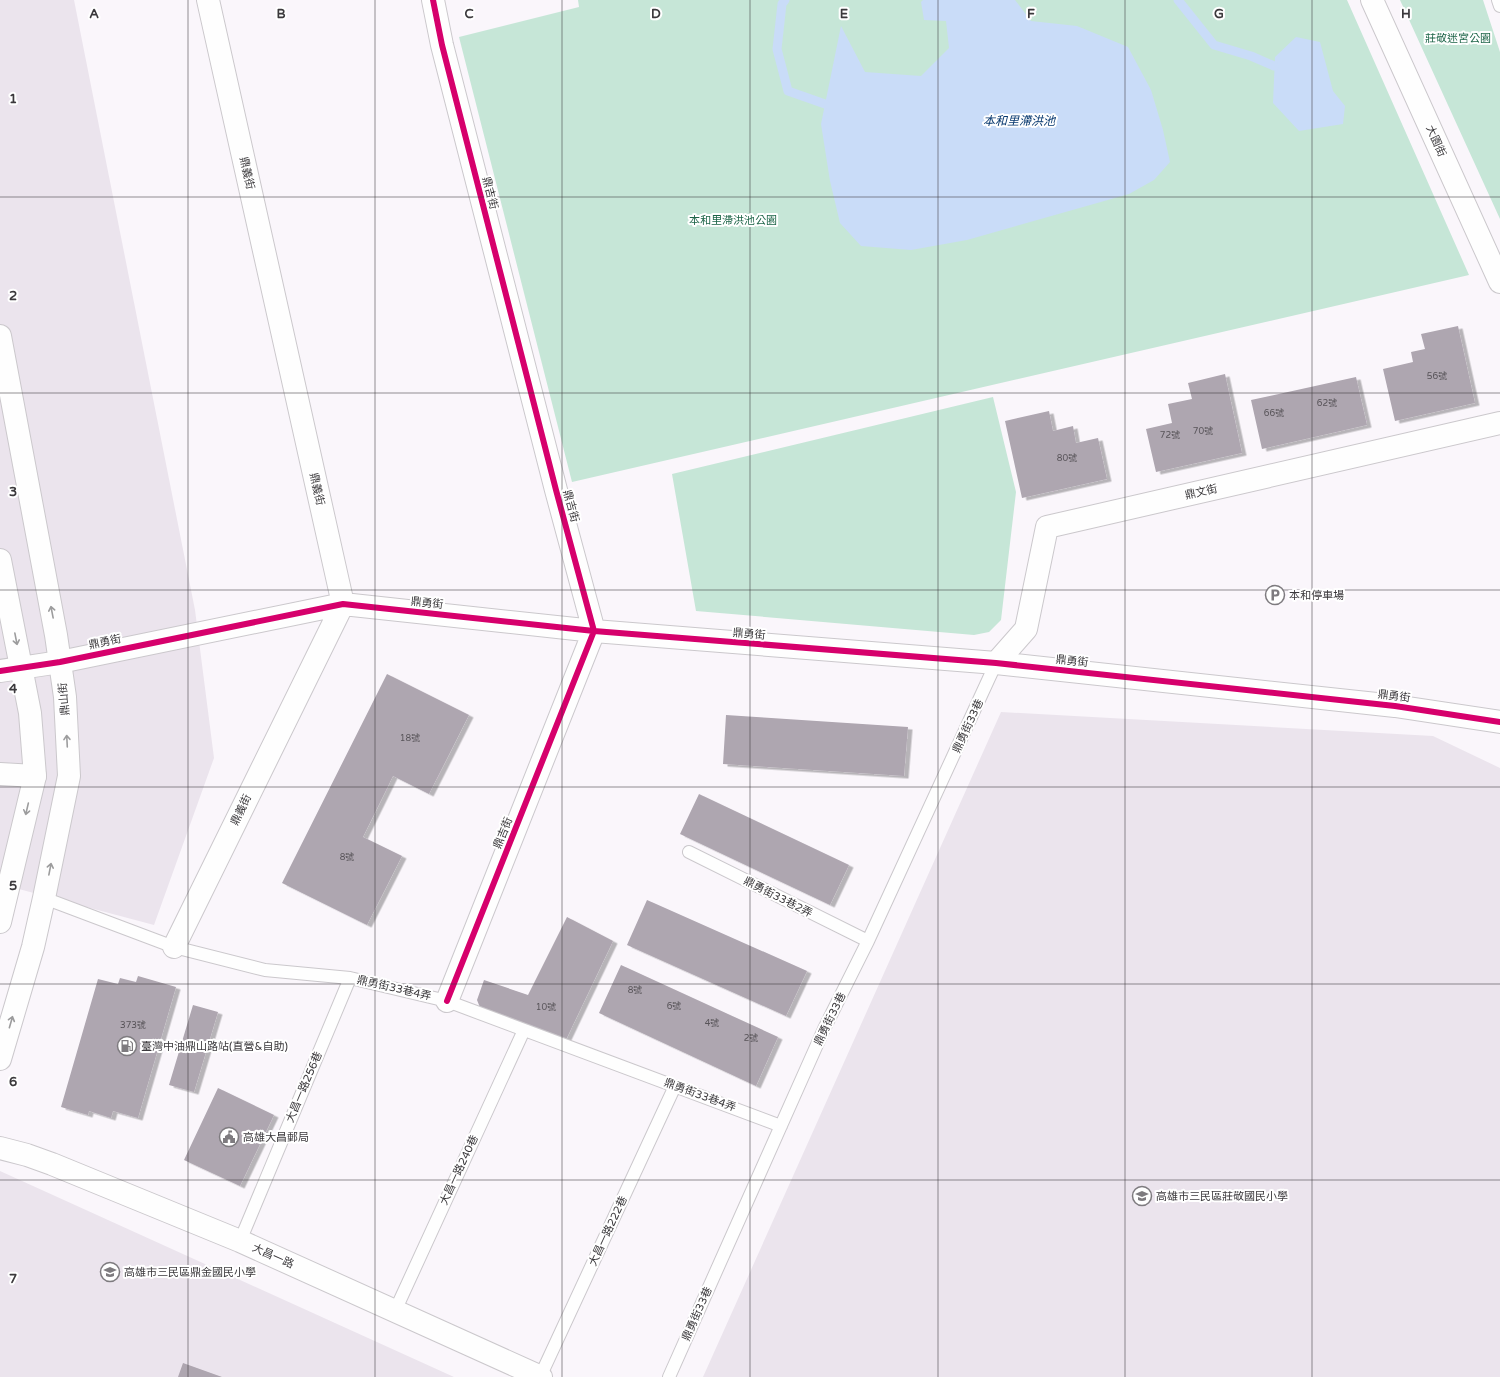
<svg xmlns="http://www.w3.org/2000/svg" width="1500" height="1377" font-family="'Varela Round','Noto Sans TC',sans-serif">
  <defs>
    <filter id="shadow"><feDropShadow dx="4.5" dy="2.5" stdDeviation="0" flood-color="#0004"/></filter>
  </defs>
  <rect width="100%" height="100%" fill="#faf6fb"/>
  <path fill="#ebe4ed" d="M0 0H74L195 610 214 758 154 925 0 884Z
    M1001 712 1433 736 1500 768V1377H703Z
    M0 1171 454 1377H0Z"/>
  <path fill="#c6e6d7" d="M578 0H1347L1469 275 572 482 459 37 579 7Z
    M1400 0H1483L1500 52V219Z
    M993 397 1016 492 1001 620 989 632 974 635 696 611 672 474Z"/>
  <path fill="#c9dcf8" d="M923 0H1015L1031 21 1077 26 1128 47 1151 90 1163 130 1170 162 1154 180 1129 194 967 240 911 250 861 246 840 223 830 181 821 124 841 26 865 72 921 76 949 48 946 21 924 20 921 2Z
    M1296 37 1320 42 1333 91 1345 106 1343 124 1299 131 1273 103 1275 57Z"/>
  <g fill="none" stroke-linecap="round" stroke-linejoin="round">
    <path stroke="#c9dcf8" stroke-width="9" d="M785 0 782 4 777 49 788 91 825 104
      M1178 0 1214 45 1251 56 1274 66"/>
  </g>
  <path fill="#aea6b0" filter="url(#shadow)" d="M1458 326 1475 403 1395 421 1383 369 1413 362 1411 352 1425 349 1421 334Z
    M1225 374 1242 453 1156 472 1146 429 1172 423 1168 404 1192 399 1188 383Z
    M1356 377 1367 425 1262 449 1251 400Z
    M1049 411 1053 431 1073 426 1076 443 1098 438 1107 479 1022 498 1005 421Z
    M387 674 469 715 429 794 393 776 363 837 402 856 367 925 282 883Z
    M726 715 908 727 904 776 723 764Z
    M699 794 849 865 830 905 680 834Z
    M647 900 807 971 786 1016 627 945Z
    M567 917 613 941 563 1046 481 1010 477 1000 484 980 528 995Z
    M621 965 778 1037 756 1086 599 1013Z
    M138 976 176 987 138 1118 113 1111 111 1118 89 1111 88 1115 61 1107 98 979 118 984 120 978 136 982Z
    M193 1005 218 1012 194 1092 169 1085Z
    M218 1088 274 1115 240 1186 184 1160Z
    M183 1363 222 1377H178Z"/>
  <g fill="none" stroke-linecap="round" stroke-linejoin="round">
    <g stroke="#cbc8cc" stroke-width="14">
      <path id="lane" d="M1498 0 1500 6
        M689 852 868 941
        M44 898 174 947 265 970 350 978 447 1001 781 1126
        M240 1241 350 978
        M395 1311 524 1030
        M540 1377 675 1086
        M669 1377 824 1029 868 941 996 663"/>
    </g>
    <g stroke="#cbc8cc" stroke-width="24">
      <path id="street" d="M433 0 442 45 556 490 594 631 447 1001
        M1372 0 1500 282
        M996 663 1026 629 1047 527 1500 423
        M0 671 60 662 343 604 594 631 996 663 1395 706 1500 722
        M0 774 35 776
        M174 947 343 604 208 0"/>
    </g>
    <g stroke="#cbc8cc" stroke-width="24">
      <path id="secondary" d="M0 336 56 635 65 697 69 776 44 898 33 947 0 1059
        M0 560 30 713 35 776 0 922
        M0 1148 27 1155 52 1164 240 1241 541 1377"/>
    </g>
    <use href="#lane" stroke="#fefefe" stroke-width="12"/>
    <use href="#street" stroke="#fefefe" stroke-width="22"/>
    <use href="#secondary" stroke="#fefefe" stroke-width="22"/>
    <g stroke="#fff" stroke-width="8">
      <path id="cycleway" d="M433 0 442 45 556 490 594 631 447 1001
        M0 671 60 662 343 604 594 631 996 663 1395 706 1500 722"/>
    </g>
    <use href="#cycleway" stroke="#d6006c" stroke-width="6"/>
  </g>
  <defs><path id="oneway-shaft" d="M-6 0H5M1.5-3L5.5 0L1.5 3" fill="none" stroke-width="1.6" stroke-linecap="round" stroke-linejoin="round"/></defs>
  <g stroke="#9c9c9d">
    <use href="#oneway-shaft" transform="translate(52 612) rotate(-101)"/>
    <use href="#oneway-shaft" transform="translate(16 639) rotate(79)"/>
    <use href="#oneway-shaft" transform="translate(67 741) rotate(-93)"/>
    <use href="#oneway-shaft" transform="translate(27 809) rotate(103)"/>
    <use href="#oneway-shaft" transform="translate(50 869) rotate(-79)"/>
    <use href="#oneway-shaft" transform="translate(11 1022) rotate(-74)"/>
  </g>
  <path fill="none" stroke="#3b393c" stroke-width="1" stroke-opacity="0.55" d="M188 0V1377M375 0V1377M562 0V1377M750 0V1377M938 0V1377M1125 0V1377M1312 0V1377M0 197H1500M0 393H1500M0 590H1500M0 787H1500M0 984H1500M0 1180H1500"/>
  <defs>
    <g id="parking-ring" transform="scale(1)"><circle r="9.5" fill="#fff" stroke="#7e7b7f" stroke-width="1.5"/><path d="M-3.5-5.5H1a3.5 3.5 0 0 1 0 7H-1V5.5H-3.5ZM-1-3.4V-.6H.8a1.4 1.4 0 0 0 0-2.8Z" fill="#7e7b7f"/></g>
    <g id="fuel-ring" transform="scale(1)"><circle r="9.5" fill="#fff" stroke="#7e7b7f" stroke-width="1.5"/><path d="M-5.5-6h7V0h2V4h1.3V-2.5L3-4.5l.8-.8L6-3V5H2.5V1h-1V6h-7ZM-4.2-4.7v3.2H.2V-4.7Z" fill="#7e7b7f"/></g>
    <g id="civic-ring" transform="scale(1)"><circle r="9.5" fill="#fff" stroke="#7e7b7f" stroke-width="1.5"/><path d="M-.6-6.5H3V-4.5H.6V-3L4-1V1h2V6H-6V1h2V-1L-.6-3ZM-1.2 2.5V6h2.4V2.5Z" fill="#7e7b7f"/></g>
    <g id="school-ring" transform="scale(1)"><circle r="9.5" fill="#fff" stroke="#7e7b7f" stroke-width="1.5"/><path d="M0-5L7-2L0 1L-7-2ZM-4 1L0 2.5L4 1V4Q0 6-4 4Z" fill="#7e7b7f"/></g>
  </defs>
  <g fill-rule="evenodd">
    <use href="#parking-ring" x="1275" y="595"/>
    <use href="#fuel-ring" x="127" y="1046"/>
    <use href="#civic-ring" x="229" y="1137"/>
    <use href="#school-ring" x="1142" y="1196"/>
    <use href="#school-ring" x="110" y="1272"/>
  </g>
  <g text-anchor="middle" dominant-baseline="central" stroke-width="4" stroke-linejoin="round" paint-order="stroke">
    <g font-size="9" fill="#585459">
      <text x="1437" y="376">56號</text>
      <text x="1327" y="403">62號</text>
      <text x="1274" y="413">66號</text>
      <text x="1203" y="431">70號</text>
      <text x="1170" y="435">72號</text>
      <text x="1067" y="458">80號</text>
      <text x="410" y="738">18號</text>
      <text x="347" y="857">8號</text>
      <text x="635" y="990">8號</text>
      <text x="674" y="1006">6號</text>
      <text x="546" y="1007">10號</text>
      <text x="712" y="1023">4號</text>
      <text x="133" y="1025">373號</text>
      <text x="751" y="1038">2號</text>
    </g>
    <g font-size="11" fill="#1c6447" stroke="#fff">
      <text x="1458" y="38">莊敬迷宮公園</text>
      <text x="733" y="220">本和里滯洪池公園</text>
    </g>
    <g font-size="11" fill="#3b393c" stroke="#fff">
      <text transform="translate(1436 141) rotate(66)">大園街</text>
      <text transform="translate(247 173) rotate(77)">鼎義街</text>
      <text transform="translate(490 193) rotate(76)">鼎吉街</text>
      <text transform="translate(317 489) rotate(77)">鼎義街</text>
      <text transform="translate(1201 492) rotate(-13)">鼎文街</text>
      <text transform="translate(571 506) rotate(75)">鼎吉街</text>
      <text transform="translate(427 603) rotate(6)">鼎勇街</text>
      <text transform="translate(749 634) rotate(5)">鼎勇街</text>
      <text transform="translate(105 642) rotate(-12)">鼎勇街</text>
      <text transform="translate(1072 661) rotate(6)">鼎勇街</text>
      <text transform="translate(1394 696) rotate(7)">鼎勇街</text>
      <text transform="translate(64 699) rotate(-95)">鼎山街</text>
      <text transform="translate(968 726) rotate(-65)">鼎勇街33巷</text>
      <text transform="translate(241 810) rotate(-64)">鼎義街</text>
      <text transform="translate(503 833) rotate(-68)">鼎吉街</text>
      <text transform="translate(778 897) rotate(27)">鼎勇街33巷2弄</text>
      <text transform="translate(394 988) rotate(13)">鼎勇街33巷4弄</text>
      <text transform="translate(830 1019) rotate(-64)">鼎勇街33巷</text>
      <text transform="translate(304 1087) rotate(-67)">大昌一路256巷</text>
      <text transform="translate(700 1095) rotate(20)">鼎勇街33巷4弄</text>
      <text transform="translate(459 1170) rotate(-65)">大昌一路240巷</text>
      <text transform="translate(608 1231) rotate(-65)">大昌一路222巷</text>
      <text transform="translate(273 1256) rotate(24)">大昌一路</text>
      <text transform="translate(697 1314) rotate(-66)">鼎勇街33巷</text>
    </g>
    <g font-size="11" fill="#3b393c" stroke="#fff" text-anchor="start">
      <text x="1289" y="595">本和停車場</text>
      <text x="141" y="1046">臺灣中油鼎山路站(直營&amp;自助)</text>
      <text x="243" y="1137">高雄大昌郵局</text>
      <text x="1156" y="1196">高雄市三民區莊敬國民小學</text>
      <text x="124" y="1272">高雄市三民區鼎金國民小學</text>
    </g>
    <g font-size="12" font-style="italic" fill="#06376e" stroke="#fff">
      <text x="1019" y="121">本和里滯洪池</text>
    </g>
  </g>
  <g font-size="13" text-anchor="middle" font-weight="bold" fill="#3b393c" stroke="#fff" stroke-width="4" stroke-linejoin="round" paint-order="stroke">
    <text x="94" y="18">A</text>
    <text x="281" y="18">B</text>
    <text x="469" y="18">C</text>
    <text x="656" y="18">D</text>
    <text x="844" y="18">E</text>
    <text x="1031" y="18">F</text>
    <text x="1219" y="18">G</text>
    <text x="1406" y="18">H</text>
    <text x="13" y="103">1</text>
    <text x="13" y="300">2</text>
    <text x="13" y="496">3</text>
    <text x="13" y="693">4</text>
    <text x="13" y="890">5</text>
    <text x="13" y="1086">6</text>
    <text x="13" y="1283">7</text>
  </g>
</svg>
